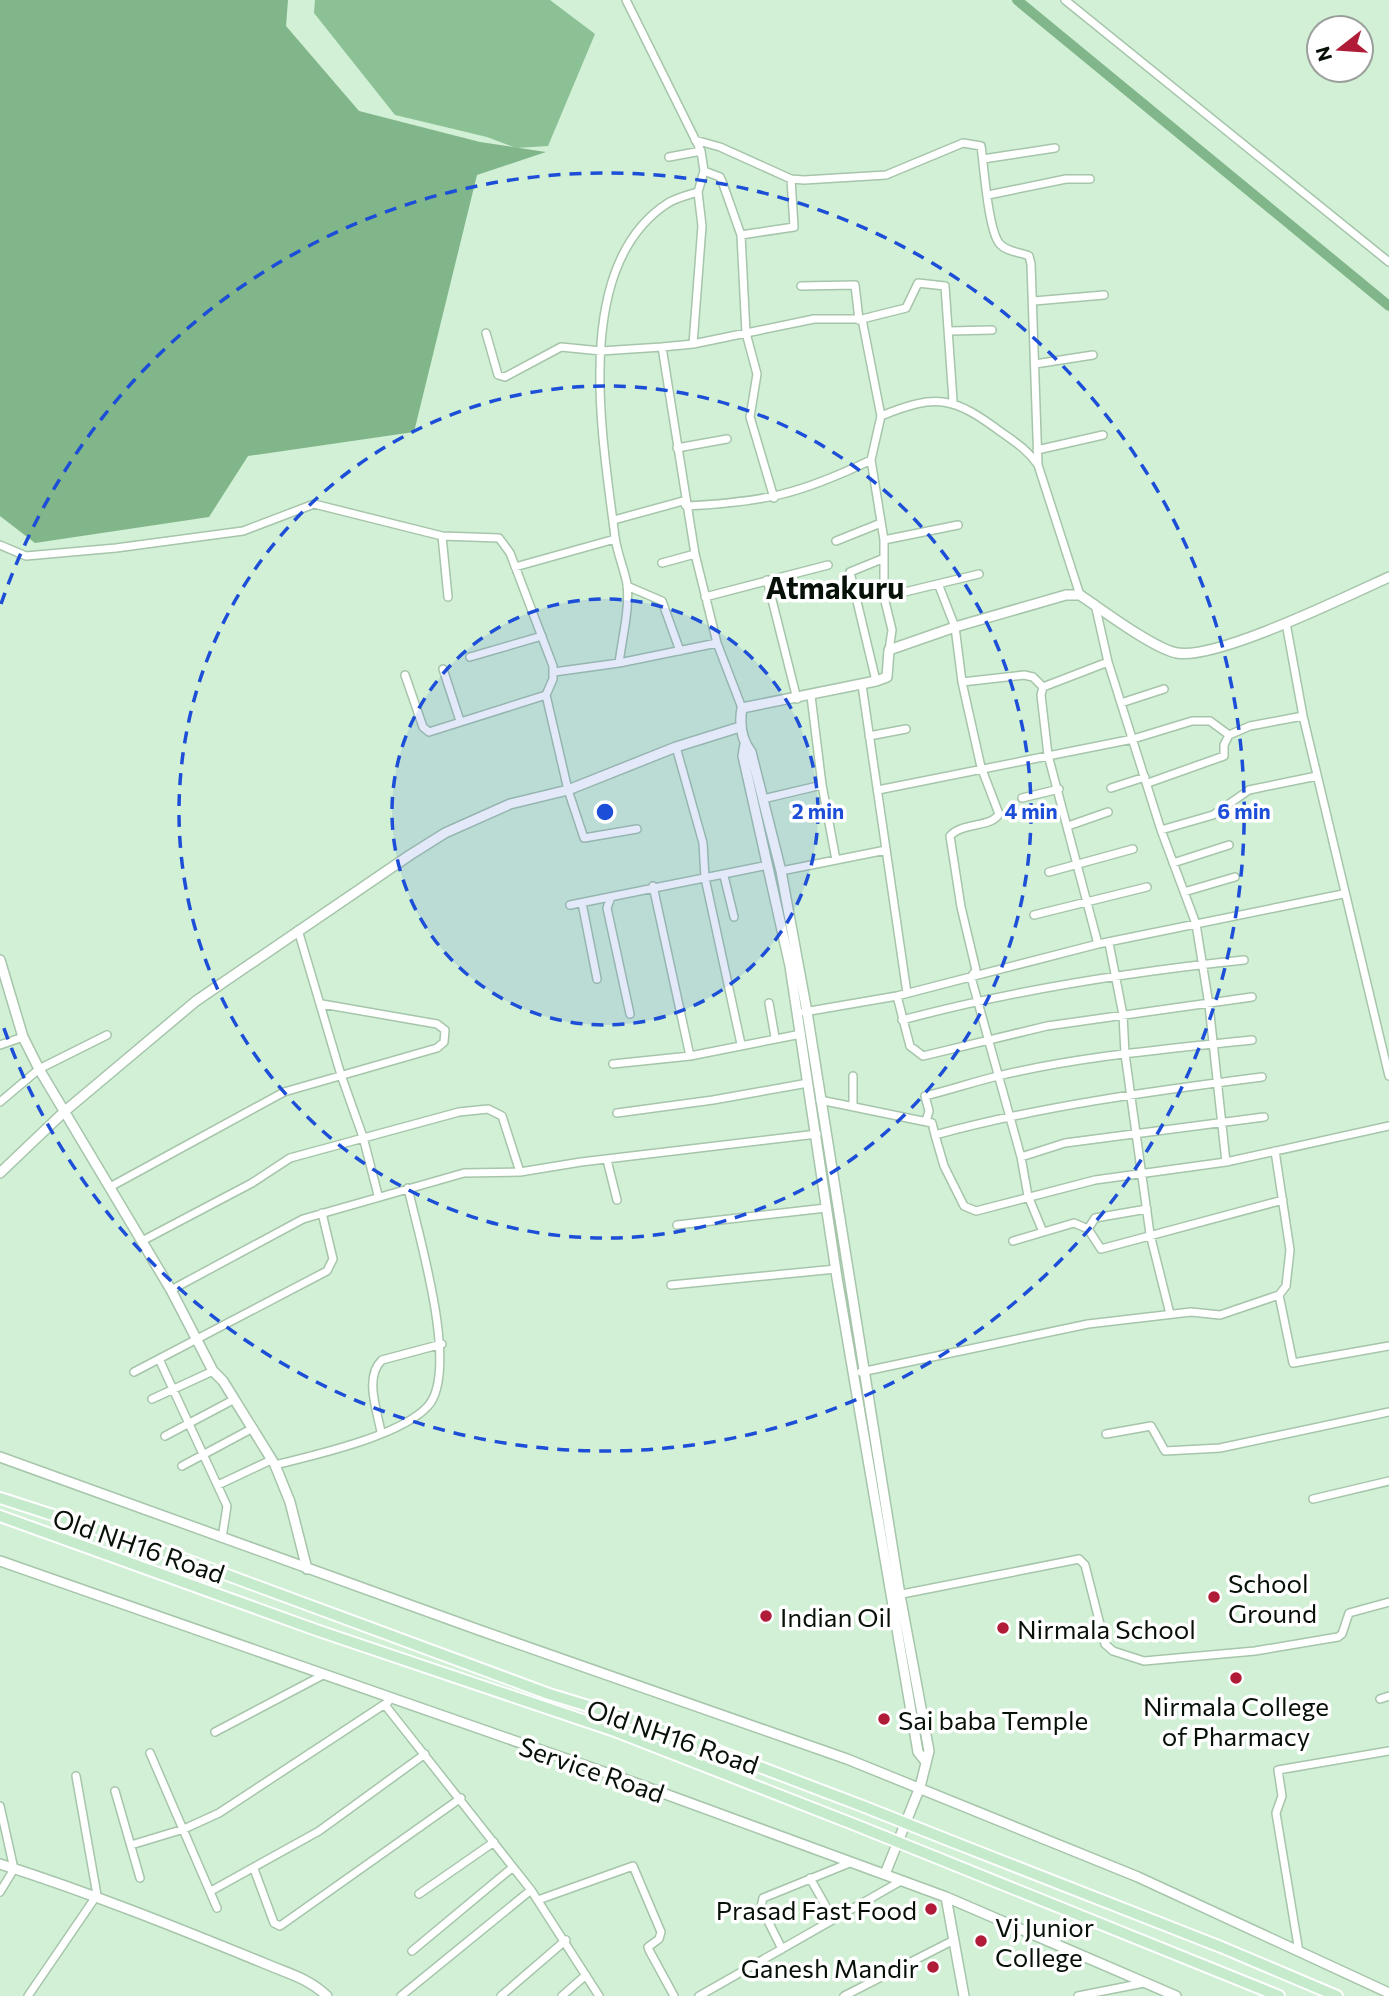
<svg xmlns="http://www.w3.org/2000/svg" width="1389" height="1996" font-family="Commissioner,sans-serif">
  <rect width="100%" height="100%" fill="#d1f0d5"/>
  <path fill="#8cc196" d="M315 0H550L595 34 548 146 516 148 487 137 395 115 314 13Z"/>
  <path fill="#81b68a" d="M0 0H288L286 26 359 111 480 142 546 152 477 175 414 432 248 456 209 517 35 543 0 516Z"/>
  <g fill="none" stroke-linecap="round" stroke-linejoin="round">
    <path stroke="#81b68a" stroke-width="10" d="M1017 0 1389 306"/>
    <g stroke="#a6c5ab" stroke-width="10">
      <path id="minor" d="M626 0 701 151 704 171 720 177 723 184 741 235 746 333 757 374 750 417 774 498
        M1065 0 1389 262
        M695 140 720 147 791 179 804 180 886 175 963 143 981 146C984 167 988 228 999 243 1006 252 1020 252 1029 256L1031 264 1038 465
        M669 157 701 151
        M983 159 1055 148
        M988 195 1066 179H1090
        M741 235 794 227 791 179
        M801 286 855 285 859 320
        M1034 301 1104 295
        M862 319 906 308 918 283 945 286 953 401
        M949 331 992 330
        M486 333 498 375 505 377 561 347 601 351 662 347 693 344 814 319H862L881 416 871 460 884 540V597L892 630 889 650
        M693 344 702 226 698 192 704 171
        M662 347 695 554 717 643 742 708
        M1035 364 1093 355
        M881 416C937 393 954 397 1001 432 1015 442 1028 450 1038 465L1080 595
        M677 448 727 439
        M1037 450 1103 435
        M614 520 683 501 686 506C765 502 800 494 871 460
        M442 536 448 597
        M884 540 958 525
        M836 541 881 523
        M0 545 26 556 116 548 243 531 314 504 442 536 499 538 510 553 553 666V679L546 695 568 790 584 838 637 829
        M662 563 695 554
        M515 567 615 539
        M767 580 797 699
        M627 586 662 601 680 651
        M939 586 955 627 962 682 981 767 999 814C991 828 962 822 950 836L961 907 976 970 971 977 1021 1157 1028 1196 1043 1232
        M705 597 828 565
        M884 597 979 574
        M1095 604 1108 662 1161 830 1196 924 1209 1005 1226 1162
        M1286 623 1303 716 1389 1076
        M470 657 542 636
        M619 663C622 639 630 608 627 584 624 568 617 553 615 537 603 440 570 266 668 203 676 198 688 195 698 192
        M443 669 460 721
        M554 672 619 663 717 643
        M405 675 423 727 429 732 546 695
        M876 681 850 572 882 559
        M962 682 1024 675 1033 677 1043 687
        M862 685 907 993
        M811 696 822 785 836 860
        M1121 703 1164 689
        M869 736 906 729
        M676 747 703 843 705 878 741 1044
        M1148 783 1224 756V745L1229 735 1250 726 1303 716
        M1111 788 1145 777
        M878 790 1133 739 1192 721H1210L1229 735
        M1022 798 1059 789
        M763 799 822 785
        M1068 826 1108 812
        M1161 830 1213 815 1249 790 1317 776
        M1173 863 1229 845
        M781 871 886 850
        M1049 872 1133 849
        M724 876 734 917
        M653 886 690 1056
        M1184 892 1235 877
        M611 897 607 908 630 1014
        M582 903 597 979
        M570 905 768 865
        M1034 915 1147 887
        M298 930 341 1075 363 1137 378 1195
        M1109 943 1123 1015 1125 1054 1150 1234 1170 1314
        M1098 944 1048 755 1041 695 1043 687 1108 662
        M897 996 910 1046 923 1056 1047 1026 1252 997
        M769 1003 775 1037
        M804 1012 897 996 1098 944 1343 894
        M902 1020C1014 990 1129 972 1244 960
        M0 1045 23 1037
        M613 1064 690 1056 801 1034
        M853 1076V1107
        M820 1100 932 1123 935 1135C1041 1106 1153 1091 1262 1077
        M0 1102 39 1069 107 1035
        M617 1113 713 1100 808 1083
        M926 1121 929 1111 925 1096C950 1090 973 1082 998 1076 1080 1056 1167 1049 1252 1040
        M935 1135 944 1166 964 1206 976 1211 1095 1180 1226 1162 1389 1126
        M1021 1157 1065 1143 1264 1117
        M607 1160 617 1200
        M110 1187 284 1092 437 1048 444 1042 445 1030 437 1024 322 1004
        M677 1225 826 1208
        M1088 1229 1101 1249 1283 1200
        M142 1241 252 1183 290 1158 459 1112 488 1109 502 1116 520 1172
        M1013 1241 1074 1223 1088 1229 1095 1218 1147 1209
        M671 1285 836 1269
        M171 1290 303 1219 464 1173 520 1172 581 1162 817 1134
        M1279 1295 1293 1363 1389 1346
        M159 1359 227 1506 222 1538
        M134 1372 327 1271 333 1259 322 1213
        M861 1372 1088 1324 1191 1312 1220 1315 1279 1295 1286 1286 1290 1250 1275 1151
        M152 1399 213 1371
        M381 1432C377 1410 364 1377 382 1360L442 1344
        M1106 1434 1151 1426 1165 1451 1220 1448 1389 1412
        M165 1436 233 1400
        M275 1465C315 1455 401 1436 428 1406 460 1370 418 1234 408 1188
        M182 1466 253 1428
        M218 1485 271 1460
        M1313 1499 1389 1481
        M897 1595 1079 1559 1085 1565 1105 1644 1113 1651 1144 1661 1255 1651 1338 1637 1342 1634 1349 1613 1389 1602
        M1380 1699 1389 1696
        M385 1705 531 1890 599 1996
        M215 1732 323 1675
        M150 1753 217 1908
        M115 1791 140 1878
        M0 1806 14 1869 0 1892
        M131 1845 184 1829 219 1813 388 1702
        M254 1869 274 1923 280 1926 461 1798
        M810 1878 833 1919
        M211 1891 319 1831 425 1754
        M419 1894 494 1842
        M538 1900 633 1866 661 1932 659 1939 648 1947 649 1950 674 1996
        M782 1949 761 1907 763 1898 852 1862
        M412 1951 513 1867
        M1299 1952 1276 1813 1282 1796 1278 1770 1389 1751
        M28 1996 97 1895 76 1776
        M401 1996 531 1890
        M501 1996 566 1940
        M562 1996 586 1975
        M699 1996 901 1881
        M844 1996 954 1940
        M1078 1996 1144 1983"/>
    </g>
    <g stroke="#a6c5ab" stroke-width="12">
      <path id="tertiary" d="M745 744 743 756 790 966 837 1278 918 1752 926 1762
        M0 960 23 1037 39 1069 171 1290 213 1371 223 1381 275 1465 290 1502 307 1569
        M0 1173 65 1111 196 1001 410 855 445 833 510 804 568 790 676 747 740 727
        M0 1457 479 1630 847 1759 1138 1877 1389 1993
        M0 1561 638 1784 946 1897 1176 1996
        M0 1864C91 1893 178 1928 266 1964 289 1974 308 1978 327 1996
        M885 1874 920 1787 929 1751 900 1595 807 1012 781 871 751 752C741 739 739 725 742 708L876 681 887 677 889 650 955 627 1066 595H1080C1101 609 1154 649 1177 653 1217 660 1347 596 1389 577
        M946 1897 964 1996"/>
    </g>
    <g stroke="#fff" stroke-width="14">
      <path id="primary" d="M0 1498 149 1546 549 1694 644 1723 865 1807
        M0 1516 319 1631 615 1731 858 1826
        M943 1838 1221 1947 1337 1996
        M935 1857 1279 1996"/>
    </g>
    <use href="#minor" stroke="#fff" stroke-width="7"/>
    <use href="#tertiary" stroke="#fff" stroke-width="9"/>
    <use href="#primary" stroke="#c5eacc" stroke-width="10"/>
    <g stroke="#fff" stroke-width="14" stroke-linecap="butt">
      <path id="primary-bridge" d="M865 1807 943 1838
        M858 1826 935 1857"/>
    </g>
    <use href="#primary-bridge" stroke="#c5eacc" stroke-width="10"/>
  </g>
  <circle cx="605" cy="812" r="213" fill="#1d4ed8" fill-opacity=".12"/>
  <g fill="none" stroke="#1d4ed8" stroke-width="3.5" stroke-dasharray="12 9">
    <circle cx="605" cy="812" r="213"/>
    <circle cx="605" cy="812" r="426"/>
    <path d="M1 604A639 639 0 1 1 1 1020"/>
  </g>
  <g fill="#b01c37" stroke="#fff" stroke-width="2.5">
    <circle cx="1214" cy="1597" r="7"/>
    <circle cx="766" cy="1616" r="7"/>
    <circle cx="1003" cy="1628" r="7"/>
    <circle cx="1236" cy="1678" r="7"/>
    <circle cx="884" cy="1719" r="7"/>
    <circle cx="931" cy="1909" r="7"/>
    <circle cx="981" cy="1941" r="7"/>
    <circle cx="933" cy="1967" r="7"/>
  </g>
  <g text-anchor="middle" dominant-baseline="central" stroke-width="7" stroke-linejoin="round" paint-order="stroke">
    <g font-size="26" fill="#071108" stroke="#fff">
      <text transform="translate(139 1545) rotate(19)">Old NH16 Road</text>
      <text transform="translate(673 1736) rotate(19)">Old NH16 Road</text>
      <text transform="translate(592 1769) rotate(19)">Service Road</text>
    </g>
    <g font-size="26" fill="#071108" stroke="#fff" text-anchor="start">
      <text x="1228" y="1582">School<tspan x="1228" dy="30">Ground</tspan></text>
      <text x="780" y="1616">Indian Oil</text>
      <text x="1017" y="1628">Nirmala School</text>
      <text x="1236" y="1705" text-anchor="middle">Nirmala College<tspan x="1236" dy="30">of Pharmacy</tspan></text>
      <text x="898" y="1719">Sai baba Temple</text>
      <text x="917" y="1909" text-anchor="end">Prasad Fast Food</text>
      <text x="995" y="1926">Vj Junior<tspan x="995" dy="30">College</tspan></text>
      <text x="919" y="1967" text-anchor="end">Ganesh Mandir</text>
    </g>
    <g font-size="30" font-weight="bold" fill="#071108" stroke="#fff">
      <text x="835" y="586">Atmakuru</text>
    </g>
  </g>
  <circle cx="605" cy="812" r="10" fill="#1d4ed8" stroke="#fff" stroke-width="3.5"/>
  <g font-size="21" text-anchor="middle" font-weight="bold" fill="#1d4ed8" stroke="#fff" stroke-width="7" stroke-linejoin="round" paint-order="stroke">
    <text x="818" y="819">2 min</text>
    <text x="1031" y="819">4 min</text>
    <text x="1244" y="819">6 min</text>
  </g>
  <g transform="translate(1340 49) rotate(253)"><circle r="33" fill="#ffffff" stroke="#9ca09c" stroke-width="2"/>
  <path d="M0-5L12 26L0 18L-12 26Z" fill="#b01c37"/>
  <text y="-10" font-size="19" font-weight="bold" text-anchor="middle" fill="#071108">N</text>
  </g>
</svg>
